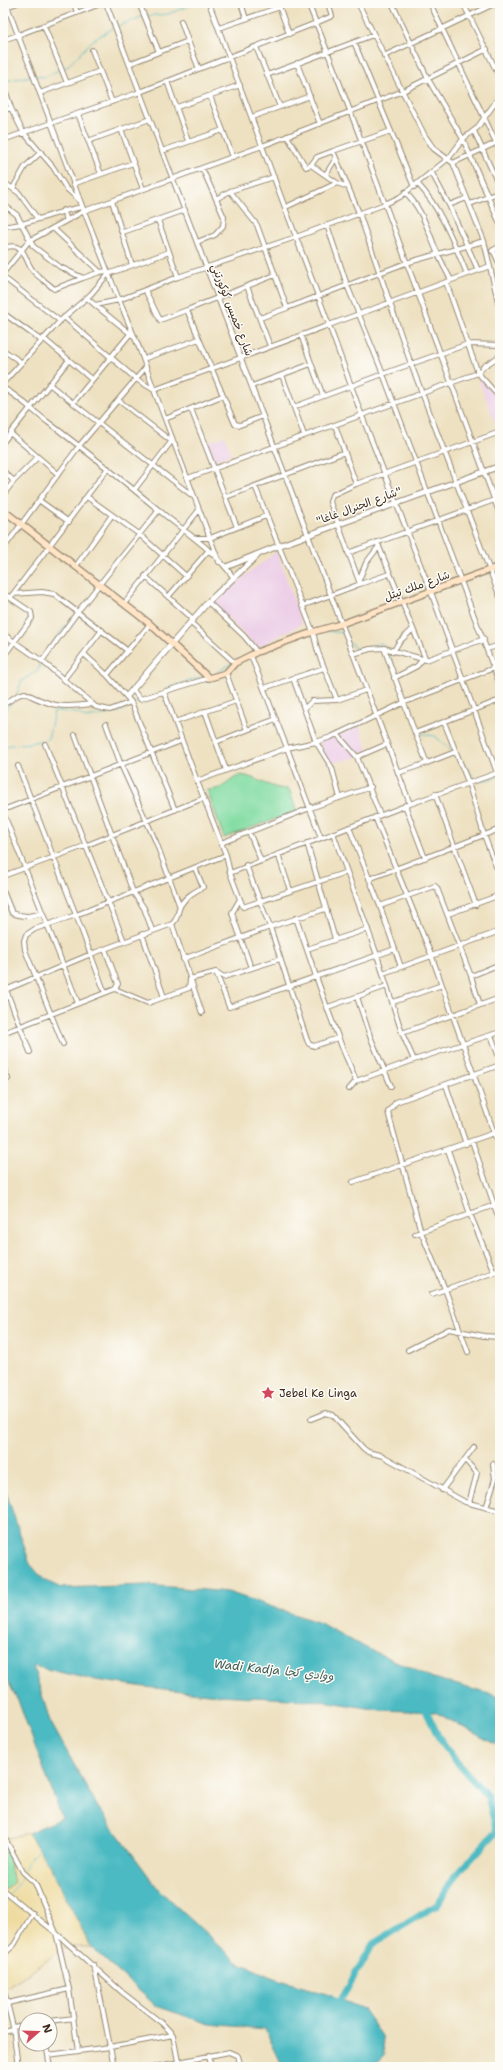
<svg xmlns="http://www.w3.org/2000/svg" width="503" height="2070" font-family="'Shantell Sans','Playpen Sans Arabic',sans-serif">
  <rect width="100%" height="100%" fill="#fdfcf7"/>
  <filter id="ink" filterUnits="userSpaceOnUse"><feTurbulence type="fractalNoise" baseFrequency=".025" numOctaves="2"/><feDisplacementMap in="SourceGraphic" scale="8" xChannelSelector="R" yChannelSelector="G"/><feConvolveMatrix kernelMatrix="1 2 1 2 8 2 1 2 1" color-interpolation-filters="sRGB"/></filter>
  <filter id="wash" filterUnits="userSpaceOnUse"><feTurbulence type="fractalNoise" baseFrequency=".012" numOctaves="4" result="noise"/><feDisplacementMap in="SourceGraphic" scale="16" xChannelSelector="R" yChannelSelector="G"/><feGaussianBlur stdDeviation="0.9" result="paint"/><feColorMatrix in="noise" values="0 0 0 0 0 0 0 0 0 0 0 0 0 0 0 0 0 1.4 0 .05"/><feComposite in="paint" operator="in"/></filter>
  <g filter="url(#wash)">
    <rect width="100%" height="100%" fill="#eee1c1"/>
    <path fill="#edd0e8" d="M480 378 500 400V435L478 379Z
      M225 436 231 454 214 460 208 442Z
      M277 551 302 624 257 648 212 602Z
      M359 726 368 749 355 758 327 764 318 738Z"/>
    <path fill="#82dca3" stroke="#5e8360" d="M241 775C258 777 271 790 289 789L297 811 224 838 207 790C226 790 225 781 241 775Z
      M3 1834 14 1883 3 1891Z"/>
    <path fill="#eeda9e" stroke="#94825e" d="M28 1833 51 1868 91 1947H64L37 1968 3 1989V1891L14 1883 5 1839Z"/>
    <path fill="#4bbac2" stroke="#437270" d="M3 1483 30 1564 44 1580 61 1588 147 1585 228 1592 320 1623 360 1645 433 1678 500 1697V1747L435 1712 380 1710 323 1701 218 1695 145 1687 89 1679 33 1666 50 1721 97 1806 159 1890 237 1962 274 1978 333 1996 363 2009 382 2036 384 2056 372 2067H283L265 2029 209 2024 156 2006 91 1947 51 1868 28 1833 62 1818 19 1703 3 1672V1656L5 1657 3 1655Z"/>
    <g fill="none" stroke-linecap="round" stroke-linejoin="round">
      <path stroke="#4bbac2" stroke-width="1" d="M147 16 168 14 196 3
        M118 26 144 16
        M62 69 68 66 93 40 112 29
        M36 76 45 77 59 70
        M5 81 31 76
        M326 631 343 633
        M286 639 307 632
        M351 643 354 648 364 649 381 643 386 647
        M388 651 397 675
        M41 659 67 623
        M216 673 232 663
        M398 678 405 699
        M165 689 204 676
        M17 693 22 681 39 669 40 662
        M134 703 144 700
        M3 712 14 700
        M419 733 435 736 452 751
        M3 746 30 743 48 739 54 712 60 711 76 713 86 718 119 712 130 706
        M462 762 475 779
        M481 781 497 777
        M24 1870 29 1859 39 1849
        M10 1894 18 1884 23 1873
        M3 1905 9 1897"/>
      <path stroke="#4bbac2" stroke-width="7" d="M339 2007 340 2001 373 1944 437 1905 454 1877 497 1831 488 1797 455 1760 438 1736 423 1704"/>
    </g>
  </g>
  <g filter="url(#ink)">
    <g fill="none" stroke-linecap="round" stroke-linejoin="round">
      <g stroke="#948670" stroke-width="6">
        <path id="minor" d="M6 3 18 35 103 3
          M74 3 77 13
          M106 3 410 804 500 772
          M209 3 262 146 403 91 487 49
          M241 3 246 19
          M278 3 289 34
          M308 3C335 69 360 137 385 204L296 237 262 146 84 211 51 123 140 92 316 23 332 16 328 3
          M358 3 425 136 434 149 453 163 484 241 500 310
          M392 3 428 79 463 139 500 224
          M430 3 500 151
          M463 3 500 78
          M496 3 500 10
          M7 7 17 3
          M181 21 188 41
          M44 26 67 83
          M219 28 280 7
          M3 40 18 35 51 123 3 140
          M354 42 414 187
          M256 47 280 107
          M92 50 112 102
          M159 52 188 41 199 69
          M384 56 496 3
          M297 63 320 124
          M129 64 159 52 139 3
          M267 75 373 35
          M167 81 188 141
          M3 83 11 108 23 132 53 167 66 188 79 200
          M40 93 100 71
          M210 96 233 157
          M500 96 477 128 463 139 449 158 400 197 385 204 500 515
          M495 102 500 108
          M177 107 240 85
          M3 111 11 108
          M78 114 101 174
          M252 117 310 96
          M121 129 143 189
          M474 131 500 188
          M287 136 306 167 311 165 337 183 348 187
          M88 141 150 119
          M162 151 223 130
          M336 158 359 213 411 364 468 344 500 345
          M453 163 500 141
          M311 165 317 157 333 151
          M202 168 216 199 230 191 274 177
          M432 173 449 205 467 198
          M326 174 336 158 333 151 391 131
          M3 182 19 193 37 218
          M73 184 133 163
          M418 184C441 209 454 243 467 274
          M13 188 25 167 41 152
          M230 191 257 225 287 308 406 263 484 241
          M405 192C422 208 428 231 437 252 441 261 446 271 451 280
          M112 201 132 265
          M3 204 17 215 33 246 60 267 83 278 100 272
          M470 204 500 192
          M449 205 478 270
          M286 207 337 183
          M63 210 67 220
          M158 220 178 277
          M3 226C27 226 57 211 82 207
          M53 228 100 272 107 271
          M123 232 185 210
          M197 242 215 235 223 226 224 217 216 199
          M3 248C28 240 23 262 35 273 41 279 48 283 54 289L83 278
          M493 250 500 265
          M492 251 500 246
          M3 273 29 241 84 211 119 300 178 277 296 237 329 325 490 266
          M3 277 60 321
          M446 282 478 373 500 398
          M247 286 270 346
          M145 290 160 320 187 310
          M87 298 95 305 119 300 140 350 154 390 329 325 362 416 431 592 500 781
          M95 305 132 335
          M3 313 42 341
          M64 317 136 379 154 390 219 562
          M260 318 287 308
          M130 334 73 403 194 497
          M301 335 323 396
          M3 350 21 362
          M143 359 199 339
          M69 360 92 380
          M282 375 304 435
          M3 383 60 321 91 294 108 274 169 252
          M49 384 73 403
          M252 386 311 364
          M3 388C20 397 34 412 49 423 89 453 127 484 166 516 188 534 217 553 233 577
          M118 400 175 444
          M294 407 383 374 347 285 327 225
          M191 409 237 527
          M263 416 240 425 235 424 187 310 275 275
          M165 419 222 396
          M335 425 356 484
          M10 433 58 474
          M3 442 69 360 43 338
          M3 471 14 481 3 495
          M188 478 478 373 484 366 500 356
          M14 481 38 457
          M255 486 313 632 318 652 337 700 312 701 304 709
          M135 489 171 442
          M87 497 139 534 186 576
          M226 497 345 452
          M40 501 69 522
          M194 538H210L266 516
          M377 542 426 660
          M3 549 79 446 146 367
          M348 553 500 498
          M76 566 112 515
          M145 576 193 619
          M359 580 366 563 379 546
          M360 584 389 574
          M3 593 31 612 32 618 3 657
          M13 594 42 592 54 594 128 651
          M168 597 208 551
          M500 597 411 364 383 374 500 685
          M10 598 108 468
          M208 602 244 636 257 652
          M124 604 199 510
          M302 606 360 584 330 502 332 495 356 484 500 432
          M190 622 235 663
          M3 634 42 661 96 707 110 710 131 702
          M384 648 415 733
          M487 649 500 645
          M393 652 399 642 412 630
          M84 654 107 675 131 702 175 810
          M353 654 370 649 384 648 426 660 484 639
          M251 656 287 748 316 742 331 737 403 703 494 668
          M42 661 79 610 159 510
          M226 673 247 730 276 719
          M107 675 150 624
          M293 678 316 742 332 768 340 798
          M394 678 417 666 422 660
          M64 679 102 630
          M264 688 324 668
          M133 690 140 699 209 678
          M164 692 197 781 287 748 321 838
          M337 700 366 690
          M3 705 18 695 25 693C53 707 61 708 92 704
          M205 711 226 770
          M175 722 236 701
          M444 722 468 782 484 835 500 877
          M106 724 121 765 156 842 180 907
          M337 734 357 757 380 815
          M75 735 133 892 144 908 152 930
          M216 742 247 730
          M45 744 124 941
          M357 757 387 744
          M427 763 455 752
          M18 766 76 915 105 993
          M398 773 427 763 415 733 500 700
          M197 781 226 855 230 873 243 907 347 872
          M435 794 476 905
          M405 805 425 858
          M3 810 181 741
          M3 812 78 1003
          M375 817 432 957 463 1044 500 1032
          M349 827 380 906 401 967 500 931
          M249 832 261 861
          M333 833 377 955 402 1033 414 1060 463 1044 494 1133 500 1131
          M221 843 310 808 371 787
          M307 843 335 939
          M278 854 290 890
          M246 865 270 927 307 1040 309 1044 314 1046 338 1038
          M230 873 410 804
          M3 876 87 845 204 798
          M369 879 500 829
          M3 891 12 913C23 917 31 917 42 913
          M240 899 232 913 251 968
          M380 906 435 886 437 888 471 976 500 964
          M448 914 500 895
          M296 918C310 958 323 999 339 1039 344 1054 351 1066 356 1081L349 1089
          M172 924 202 1013
          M142 934 164 997
          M307 949 368 929
          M183 959 270 927 325 909
          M216 972 229 1007 395 949
          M383 973 401 967
          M471 976 480 1005
          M3 982 30 1052
          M115 989 148 1003 189 988 190 979 216 972 224 977 280 959
          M3 991 91 954 172 924C179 918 177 913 180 906 185 897 194 892 203 887L195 868
          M357 997 370 1036 391 1086
          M393 1002 442 985
          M328 1007 387 986
          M3 1033 115 989 118 984 105 949
          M402 1033 500 998
          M491 1035 500 1060
          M63 1044 25 950 24 941 26 935 35 929 76 915 226 855
          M3 1067 8 1079
          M356 1081 414 1060
          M446 1085 466 1144
          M472 1141 500 1222
          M448 1150 470 1214 494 1272
          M353 1182 494 1133 500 1151
          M415 1234 500 1203
          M432 1294 500 1270
          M408 1350 449 1329 484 1336 500 1337
          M468 1352 445 1289 421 1232 388 1112 396 1102 500 1065
          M311 1419 326 1413 333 1415 363 1448 368 1452 383 1456 465 1502 500 1511
          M465 1460 477 1473 469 1503
          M442 1490 474 1447
          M486 1508 495 1479 493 1464
          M3 1835 23 1872 35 1883 56 1933 69 1989 78 2051
          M3 1890 56 1933 123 1993 163 2024 173 2035 179 2067
          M3 1955 14 1945 33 1913
          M94 1965 114 2067
          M3 1986 13 2027 18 2067
          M8 2003 69 1989
          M50 2021 74 2018
          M13 2027 26 2025
          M3 2032 13 2030
          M46 2044 50 2067
          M48 2055 110 2047 173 2035
          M209 2055 211 2067
          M154 2067 229 2052 238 2056 241 2067"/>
      </g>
      <g stroke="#948670" stroke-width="7">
        <path id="tertiary" d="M226 567 278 546 500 466
          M127 696 208 602 257 556"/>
      </g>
      <g stroke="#948670" stroke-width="8">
        <path id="secondary" d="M3 510 150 624 209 678 226 673 235 663 257 652 313 632 341 624 500 566"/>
      </g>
      <use href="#minor" stroke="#fff" stroke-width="4"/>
      <use href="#tertiary" stroke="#fff" stroke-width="5"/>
      <use href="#secondary" stroke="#ffe4c6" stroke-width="5.5"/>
    </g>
  </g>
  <defs>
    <g id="sight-bare" transform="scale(1.08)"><path d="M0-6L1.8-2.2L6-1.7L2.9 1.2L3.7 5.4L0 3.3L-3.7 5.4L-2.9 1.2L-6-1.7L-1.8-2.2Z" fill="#d1495b" stroke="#fdfcf7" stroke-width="2.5" paint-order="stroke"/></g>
  </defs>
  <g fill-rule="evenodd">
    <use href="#sight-bare" x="268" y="1393"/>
  </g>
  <g text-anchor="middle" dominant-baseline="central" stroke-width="3" stroke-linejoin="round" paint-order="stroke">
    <g font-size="11" fill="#3b2a1e" stroke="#fdfcf7">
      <text transform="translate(232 310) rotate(69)">شارع خميس كوكورتني</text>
      <text transform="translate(359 506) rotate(-20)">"شارع الجنرال غاغا"</text>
      <text transform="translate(417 586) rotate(-20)">شارع ملك تيتل</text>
    </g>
    <g font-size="11" fill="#3b2a1e" stroke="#fdfcf7" text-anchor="start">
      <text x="279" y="1393">Jebel Ke Linga</text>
    </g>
    <g font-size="12" font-style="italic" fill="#415c57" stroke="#fdfcf7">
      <text transform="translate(274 1670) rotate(6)">Wadi Kadja ووادي كجا</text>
    </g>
  </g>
  <rect width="503" height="2070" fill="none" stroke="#fdfcf7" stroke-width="16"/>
  <g transform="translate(38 2032) rotate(70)"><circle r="19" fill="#fdfcf7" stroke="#afa8a0"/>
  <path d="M0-3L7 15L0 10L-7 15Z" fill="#d1495b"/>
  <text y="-6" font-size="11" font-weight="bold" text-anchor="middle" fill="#3b2a1e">N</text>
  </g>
</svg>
